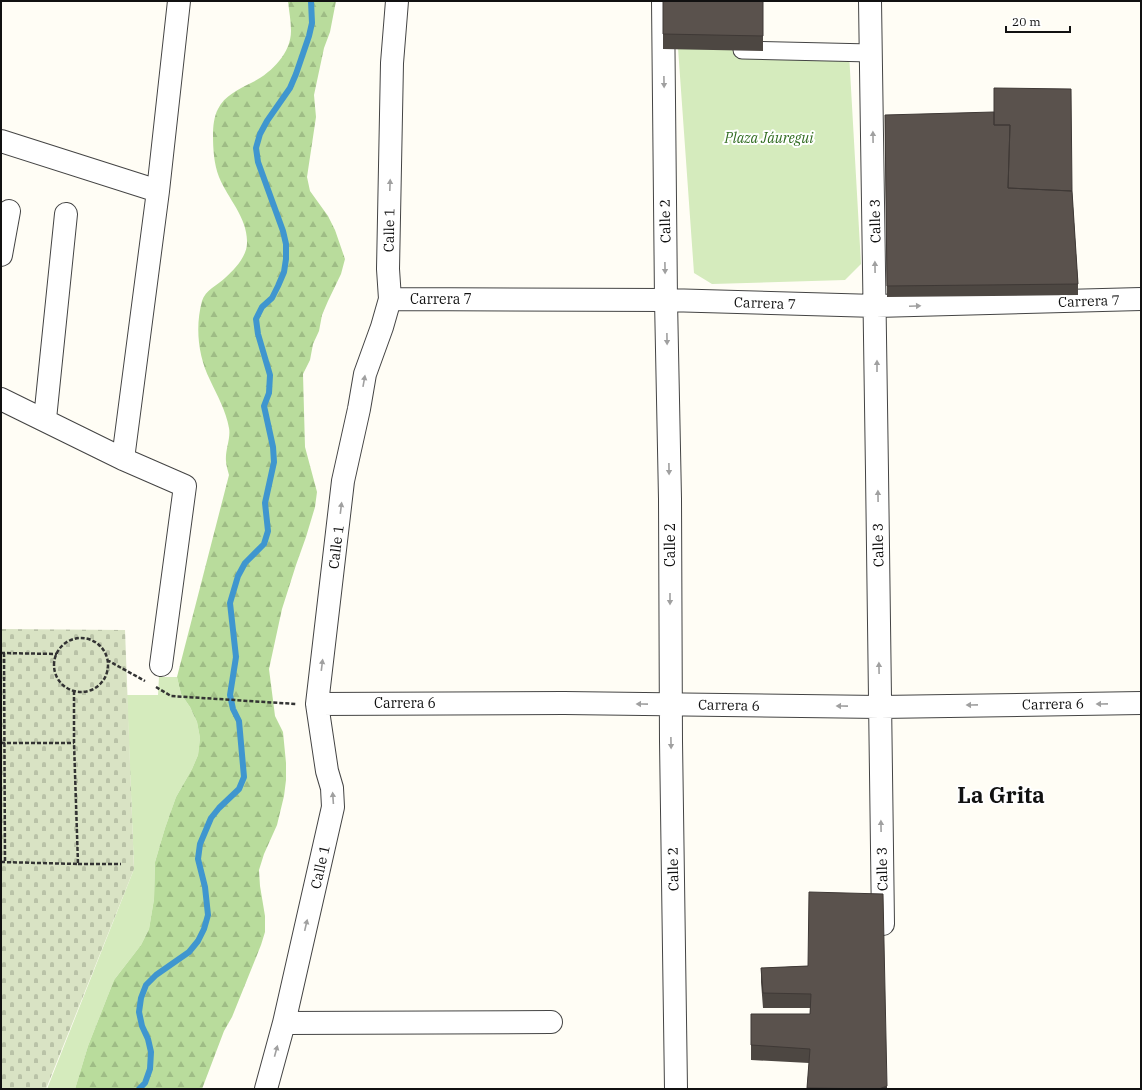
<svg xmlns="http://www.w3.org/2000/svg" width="1142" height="1090" font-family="'IBM Plex Serif',serif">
  <defs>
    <pattern id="forest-firs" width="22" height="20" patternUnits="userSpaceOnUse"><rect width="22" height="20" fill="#b9dc9c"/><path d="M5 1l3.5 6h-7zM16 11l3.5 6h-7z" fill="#9ebc85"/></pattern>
    <pattern id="cemetery-stones" width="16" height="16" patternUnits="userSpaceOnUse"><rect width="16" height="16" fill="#d9e3c4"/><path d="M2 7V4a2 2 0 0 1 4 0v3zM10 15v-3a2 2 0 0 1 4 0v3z" fill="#b9c2a7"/></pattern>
  </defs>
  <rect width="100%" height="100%" fill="#fffdf5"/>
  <path fill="#d5ebbd" d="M678 48 849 53 861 264 845 280 712 284 694 273Z
    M159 677H177L181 694 190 707 197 722 200 738 198 755 192 769 176 797 165 828 155 862 154 899 149 929 141 945 114 980 88 1046 75 1089H47L134 869 127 695H158Z"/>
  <path fill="url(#forest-firs)" d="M288 1H336L330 32 324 48 314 95 316 117 307 177 310 191 328 216 335 230 345 259 341 274 328 301 322 315 319 331 313 344 310 360 303 374 305 447 317 492 315 507 306 537 296 565 282 609 269 669 275 716 283 732 286 763V780L284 796 277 825 264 854 259 870 260 886 265 916V932L261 945 232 1017 224 1031 202 1089H75L88 1046 114 980 141 945 149 929 154 899 155 862 165 828 176 797 192 769 198 755 200 738 197 722 190 707 181 694 177 677 229 475C228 471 226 465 226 461 225 450 231 438 229 428 226 411 217 395 210 380 198 356 195 327 202 301 205 290 218 285 225 278 235 269 247 256 247 243 248 218 228 199 219 177 214 164 213 149 213 135 213 127 214 116 218 109 224 96 239 89 251 83 270 74 291 54 291 31 291 21 289 11 288 1Z"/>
  <path fill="url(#cemetery-stones)" d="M1 629 125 630 134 869 46 1089H1Z"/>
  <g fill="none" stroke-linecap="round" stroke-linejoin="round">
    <path stroke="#3f96cf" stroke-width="6" d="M139 1089 145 1083 150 1069 151 1052 148 1039 142 1026 139 1012 141 998 146 985 156 975 189 952 198 941 204 929 208 915 205 887 198 859 200 844 211 818 219 808 239 789 244 777 239 721 233 709 230 695 236 657 230 603 238 576 245 563 264 544 268 531 265 503 274 462 273 447 264 406 269 393 270 375 258 334 256 319 262 307 272 298 278 286 284 272 286 259V244L283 231 258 162 256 148 260 134 267 121 290 88 296 74 309 36 312 23 311 1"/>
    <g stroke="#444" stroke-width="19">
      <path id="pedestrian" d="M742 50 871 53"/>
    </g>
    <g stroke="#444" stroke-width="24">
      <path id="minor" d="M663 1 666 300 670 499 671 741 676 1089
        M870 1C877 309 877 616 883 924
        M1 141 158 191
        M1 255 9 211
        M390 299 666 300 876 306 1141 299
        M1 399 123 459 185 486 161 665
        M45 419 66 214
        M123 459 158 191 179 1
        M317 704 564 703 880 707 1141 703
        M284 1023 551 1022
        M266 1089 284 1023 333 807 332 788 327 771 317 704 343 481 359 409 365 374 382 327 390 299 388 269 392 63 397 1"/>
    </g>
    <path stroke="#333" stroke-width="2.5" stroke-dasharray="4 2" stroke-linecap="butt" d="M54 665a27 27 0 1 1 54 0a27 27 0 1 1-54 0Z
      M1 653 57 654
      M4 653 5 862
      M107 660 145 681
      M156 687 171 696 296 704
      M1 743H74
      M1 862 78 864 74 743V691
      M78 864H121"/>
    <use href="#pedestrian" stroke="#fff" stroke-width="17"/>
    <use href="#minor" stroke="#fff" stroke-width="22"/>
  </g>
  <path fill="#4d4742" d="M663 1H763V51L663 49Z
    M885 115 1072 191 1078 284V295L887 297Z
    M808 966 887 1089H807L809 1063 751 1060V1014H810V1008H763L761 982V968Z"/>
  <path fill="#3f3936" d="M887 1086V1089H879Z"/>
  <path fill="#5a524d" stroke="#3f3936" d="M663 1H763V36L663 34Z
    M994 88 1071 89 1072 191 1008 188 1010 125H994Z
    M994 112V125H1010L1008 188 1072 191 1078 284 887 286 885 115Z
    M809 892 883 894 887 1086 879 1089 807 1088 810 1049 751 1045V1014H810L811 994 763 993 761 968 808 966Z"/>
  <defs><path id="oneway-solid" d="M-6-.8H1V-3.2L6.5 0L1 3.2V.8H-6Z"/></defs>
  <g fill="#a0a0a0">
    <use href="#oneway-solid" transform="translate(664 82) rotate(89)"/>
    <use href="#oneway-solid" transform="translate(873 137) rotate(-91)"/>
    <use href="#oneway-solid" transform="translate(390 185) rotate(-88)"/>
    <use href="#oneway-solid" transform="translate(875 267) rotate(-91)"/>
    <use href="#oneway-solid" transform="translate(665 268) rotate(89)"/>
    <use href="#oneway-solid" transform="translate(915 306) rotate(-2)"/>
    <use href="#oneway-solid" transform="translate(667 339) rotate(89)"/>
    <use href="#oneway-solid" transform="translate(877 366) rotate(-90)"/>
    <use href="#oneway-solid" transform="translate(364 381) rotate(-80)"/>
    <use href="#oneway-solid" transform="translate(669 469) rotate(89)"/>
    <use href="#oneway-solid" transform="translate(878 496) rotate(-91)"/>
    <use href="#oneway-solid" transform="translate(341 508) rotate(-83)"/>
    <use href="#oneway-solid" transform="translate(670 599) rotate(90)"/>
    <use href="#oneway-solid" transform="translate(322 665) rotate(-83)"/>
    <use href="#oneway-solid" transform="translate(879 668) rotate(-91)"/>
    <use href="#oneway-solid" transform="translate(642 704) rotate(-179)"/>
    <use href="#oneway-solid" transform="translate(1102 704) rotate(179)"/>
    <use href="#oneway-solid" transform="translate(972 705) rotate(179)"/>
    <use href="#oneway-solid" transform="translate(842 706) rotate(-179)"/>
    <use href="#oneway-solid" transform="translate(671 743) rotate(89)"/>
    <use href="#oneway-solid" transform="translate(333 798) rotate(-94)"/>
    <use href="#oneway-solid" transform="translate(881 826) rotate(-91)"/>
    <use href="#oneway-solid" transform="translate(306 925) rotate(-77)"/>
    <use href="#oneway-solid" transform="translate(276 1051) rotate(-75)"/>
  </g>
  <g text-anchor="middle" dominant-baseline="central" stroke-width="4" stroke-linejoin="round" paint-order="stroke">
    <g font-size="14" font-style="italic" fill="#2f6b1f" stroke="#fff">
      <text x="769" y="138">Plaza Jáuregui</text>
    </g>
    <g font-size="14" fill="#111" stroke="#fff">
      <text transform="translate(665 221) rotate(-91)">Calle 2</text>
      <text transform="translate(875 221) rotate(-91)">Calle 3</text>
      <text transform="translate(389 230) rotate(-89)">Calle 1</text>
      <text x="441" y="299">Carrera 7</text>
      <text transform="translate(1089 301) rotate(-2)">Carrera 7</text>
      <text transform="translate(765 303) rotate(2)">Carrera 7</text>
      <text transform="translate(670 545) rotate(-90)">Calle 2</text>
      <text transform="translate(878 545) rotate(-91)">Calle 3</text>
      <text transform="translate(336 547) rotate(-83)">Calle 1</text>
      <text x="405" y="703">Carrera 6</text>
      <text transform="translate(1053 704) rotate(-1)">Carrera 6</text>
      <text transform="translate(729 705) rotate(1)">Carrera 6</text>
      <text transform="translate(320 867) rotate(-77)">Calle 1</text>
      <text transform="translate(673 869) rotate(-91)">Calle 2</text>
      <text transform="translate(882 869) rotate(-91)">Calle 3</text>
    </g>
    <g font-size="22" font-weight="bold" fill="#111" stroke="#fff">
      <text x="1001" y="794">La Grita</text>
    </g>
  </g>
  <rect width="1142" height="1090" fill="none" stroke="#111111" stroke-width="4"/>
  <path d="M1006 26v6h64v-6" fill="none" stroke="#111111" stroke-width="2"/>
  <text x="1012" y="26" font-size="12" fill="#111111" stroke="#ffffff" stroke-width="3" paint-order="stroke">20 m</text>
</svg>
